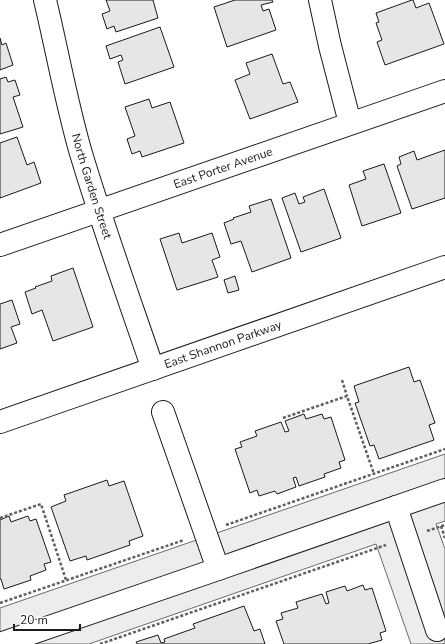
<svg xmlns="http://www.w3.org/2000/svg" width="445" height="644" font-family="'Nunito Sans',sans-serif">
  <rect width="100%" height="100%" fill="#fff"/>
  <path fill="#ededed" stroke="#6a6a6a" d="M445 454V521L436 524 445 549V643L442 644H411L376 544 89 644H0V608Z"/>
  <path fill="#e6e6e6" stroke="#1a1a1a" d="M106 0H153L158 18 116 32 114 26 107 29 102 14 110 11Z
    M235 0H272L273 2 261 5 263 11 269 9 276 30 227 47 214 7Z
    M412 0H413L416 8 429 3 444 44 385 65 377 42 382 40 376 23 379 22 376 13Z
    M160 27 174 67 125 84 118 62 123 60 121 55 110 59 106 46Z
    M0 38 2 45 6 43 13 65 0 70Z
    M272 54 283 84 290 82 298 102 250 119 235 80 250 74 246 63Z
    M6 77 8 82 15 80 20 95 13 97 23 127 0 134V79Z
    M149 99 152 108 170 102 184 143 142 157 140 151 132 154 127 139 135 136 125 107Z
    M17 137 27 165 34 162 41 183 0 198V143Z
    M445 150V198L412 209 397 166 401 164 399 157 414 151 417 160Z
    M384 164 401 213 362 226 349 185 366 179 363 171Z
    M324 189 341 238 301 252 282 198 295 193 299 204 305 202 303 197Z
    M271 199 291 258 252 272 241 241 231 244 224 223 234 219 233 218 251 212 249 206Z
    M179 233 182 243 212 233 220 257 212 260 218 277 177 290 160 239Z
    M73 268 93 327 53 341 42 310 32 314 25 292 36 288 35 287 52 281 51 276Z
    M235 276 239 290 228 293 224 280Z
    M12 300 20 324 11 327 17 343 0 349V304Z
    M409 367 414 382 420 380 435 423 429 425 434 440 379 459 374 445 370 446 355 403 359 402 354 386Z
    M304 414 306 419 322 414 324 419 331 417 345 460 339 462 341 468 324 474 325 477 299 486 296 477 293 478 296 487 277 494 275 491 259 496 257 490 250 493 235 449 242 447 240 442 257 436 255 431 281 422 285 432 289 431 285 421Z
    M107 480 109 486 124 481 143 536 129 541 130 545 87 560 86 556 70 561 51 507 66 501 64 495Z
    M9 516 11 522 28 516 30 521 36 519 51 562 44 564 46 570 30 576 31 580 4 589 1 579H0V520Z
    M363 585 365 590 372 588 386 631 380 633 382 640 368 644H284L276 621 283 619 281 613 298 608 296 602 322 594 326 604 329 603 326 592 345 586 347 591Z
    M244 606 254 631 260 629 265 644H137L136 642 158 635 161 643 165 642 164 639 195 628 193 624Z"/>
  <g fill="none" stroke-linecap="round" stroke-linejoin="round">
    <g stroke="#1a1a1a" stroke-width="24">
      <g id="minor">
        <path id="s1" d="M45 0C57 50 66 101 80 150 102 224 128 296 153 369"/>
        <path d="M320 0 330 46 350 123"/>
        <path id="s2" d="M0 245 445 91"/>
        <path d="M163 412 218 569"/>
        <path id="s3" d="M0 422 445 267"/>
        <path d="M396 507 437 630"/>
        <path d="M0 644 218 569 445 490"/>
      </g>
    </g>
    <path stroke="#5f5f5f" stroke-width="2.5" stroke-dasharray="3 2" stroke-linecap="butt" d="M342 380 347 396
      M283 418 347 396 374 474
      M0 518 41 504 66 580
      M226 525 445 449
      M441 526 445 538
      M427 531 445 525
      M0 603 184 540
      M100 644 386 545"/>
    <use href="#minor" stroke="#fff" stroke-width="22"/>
  </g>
  <g text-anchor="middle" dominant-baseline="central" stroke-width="3" stroke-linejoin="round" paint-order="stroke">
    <g font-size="12" fill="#1a1a1a" stroke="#fff">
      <text stroke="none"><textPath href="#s2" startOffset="236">East Porter Avenue</textPath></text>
      <text stroke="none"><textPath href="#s1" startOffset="192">North Garden Street</textPath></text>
      <text stroke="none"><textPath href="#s3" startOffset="236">East Shannon Parkway</textPath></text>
    </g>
  </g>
  <path d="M14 624v6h66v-6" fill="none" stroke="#1a1a1a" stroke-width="2"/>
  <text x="20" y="624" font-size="12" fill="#1a1a1a" stroke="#ffffff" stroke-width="3" paint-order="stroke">20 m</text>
</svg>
